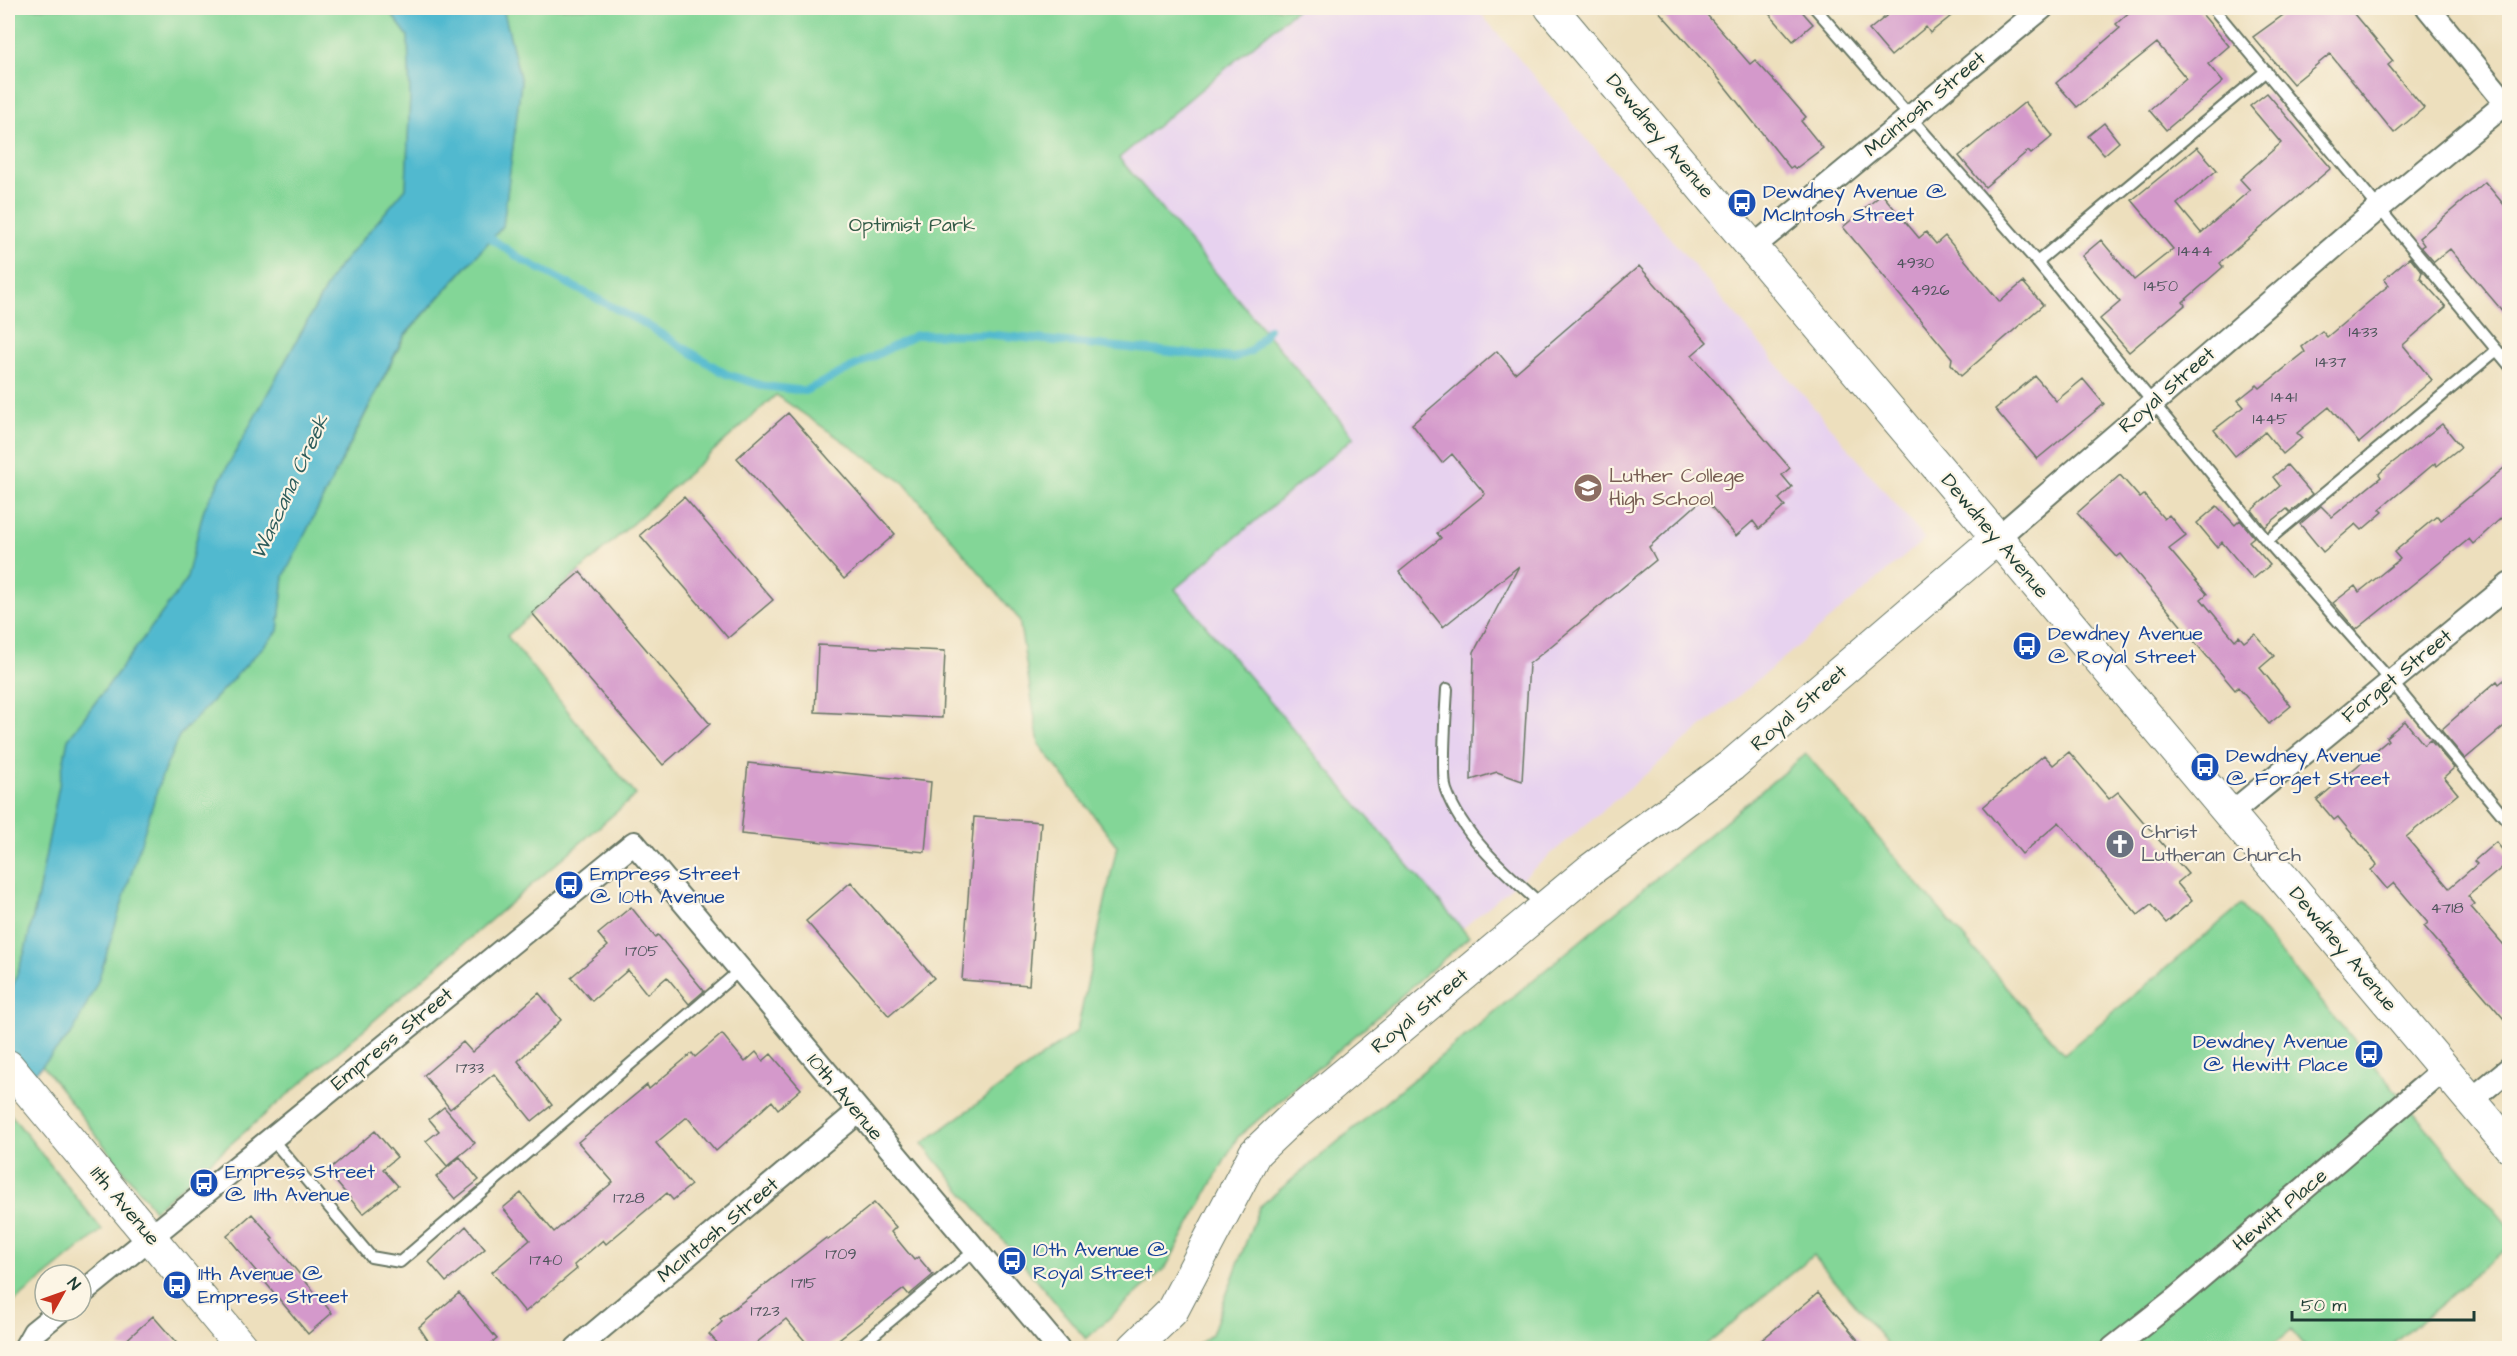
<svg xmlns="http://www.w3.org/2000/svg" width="2517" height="1356" font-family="'Architects Daughter',sans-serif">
  <rect width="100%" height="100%" fill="#fcf5e5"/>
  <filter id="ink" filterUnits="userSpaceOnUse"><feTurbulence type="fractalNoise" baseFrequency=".0167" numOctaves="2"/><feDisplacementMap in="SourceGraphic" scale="12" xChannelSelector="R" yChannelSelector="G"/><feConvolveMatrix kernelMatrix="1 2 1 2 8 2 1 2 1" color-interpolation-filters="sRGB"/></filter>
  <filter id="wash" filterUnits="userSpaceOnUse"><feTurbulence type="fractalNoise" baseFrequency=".008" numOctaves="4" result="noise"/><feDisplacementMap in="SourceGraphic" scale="24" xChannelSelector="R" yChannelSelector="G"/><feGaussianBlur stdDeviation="1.35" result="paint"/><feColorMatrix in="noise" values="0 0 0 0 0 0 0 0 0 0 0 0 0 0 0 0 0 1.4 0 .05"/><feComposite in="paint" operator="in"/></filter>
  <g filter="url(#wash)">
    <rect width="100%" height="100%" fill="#eddfbd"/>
    <path fill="#e7d2ef" d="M1298 8H1476L1925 539 1462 929 1175 589 1354 437 1119 158Z"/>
    <path fill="#83d697" stroke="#518a66" stroke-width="1.5" d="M8 8H387L408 36 410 96 406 188 334 273 204 509 186 581 68 739 37 900 25 951 8 1000Z
      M503 8H1298L1119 158 1354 437 1175 589 1469 937 1237 1138 1166 1267 1086 1339 922 1144 1077 1031 1117 846 1039 744 1019 619 904 483 776 395 507 636 636 795 154 1210 42 1065 73 1032 161 778 179 736 278 631 284 576 405 336 503 226 521 82Z
      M1806 754 2064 1054 2241 905 2509 1227V1246L2389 1348H2306L2291 1330 2269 1348H1891L1813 1255 1702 1348H1194L1212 1334 1259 1207Z
      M8 1111 102 1230 8 1307Z"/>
    <path fill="#51b9cf" stroke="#387b82" stroke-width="1.5" d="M387 8H503L521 82 503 226 404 336 284 576 278 631 179 736 161 778 98 981 73 1032 8 1102V1000L25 951 37 900 68 739 186 581 204 509 334 273 406 188 410 96 408 36Z"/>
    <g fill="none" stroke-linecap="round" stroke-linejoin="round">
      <path stroke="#51b9cf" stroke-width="8" d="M492 239 521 259 645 324 726 374 764 386 805 391 916 335 984 334 1233 358 1251 351 1269 329"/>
    </g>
    <g id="blocks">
      <path fill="#d499cb" d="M1656 8H1701L1750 64 1755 60 1788 96 1806 117 1801 121 1823 148 1795 169 1793 166 1790 168 1715 74Z
        M1764 8H1799L1813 24 1793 41Z
        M1896 8H1961L1930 33 1926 27 1891 56 1869 30Z
        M2134 8H2197L2229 46 2208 64 2223 82 2166 130 2149 110 2186 78 2157 43 2077 107 2056 83 2120 28 2116 24Z
        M2293 8H2349L2393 61 2388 65 2424 108 2394 133 2330 54 2293 84 2253 37Z
        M2267 93 2331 168 2220 263 2223 267 2183 302 2185 305 2129 352 2100 319 2120 302 2082 256 2101 240 2134 280 2173 249 2132 200 2197 147 2217 170 2177 204 2201 233 2250 190 2240 179 2281 143 2250 106Z
        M2025 102 2053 136 2031 154 2028 151 1985 187 1959 156Z
        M2104 123 2119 142 2104 155 2088 136Z
        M2485 182 2510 212V320L2450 249 2434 262 2421 247 2424 245 2419 238Z
        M1882 194 1919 238 1926 232 1936 244 1945 236 2000 302 2023 282 2043 305 1961 376 1951 364 1952 358 1843 227Z
        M2410 257 2422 272 2420 278 2446 307 2403 345 2432 380 2359 443 2329 407 2297 433 2302 438 2283 454 2265 432 2235 456 2214 430 2244 407 2238 400 2257 385 2260 388 2305 352 2302 347 2322 331 2327 337 2389 285 2384 279Z
        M1639 266 1707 342 1692 355 1790 468 1782 475 1792 487 1779 499 1785 506 1759 529 1753 521 1736 536 1704 498 1649 547 1656 560 1529 664 1522 781 1497 772 1471 780 1474 652 1519 566 1443 627 1399 572 1441 538 1437 533 1485 494 1452 454 1442 463 1412 424 1497 351 1515 373Z
        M2035 376 2056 401 2083 379 2104 404 2037 459 1995 409Z
        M788 413 895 534 844 579 737 458Z
        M2442 424 2461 447 2437 466 2435 463 2380 509 2383 512 2362 530 2356 524 2323 552 2300 524 2321 506 2332 517 2381 477 2379 474 2382 471Z
        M2510 463V510L2473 544 2469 539 2356 630 2333 603 2355 586 2359 592 2400 559 2394 552 2437 516 2441 520Z
        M2287 465 2312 494 2290 512 2287 509 2265 527 2252 510 2280 486 2273 477Z
        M2120 475 2140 498 2144 495 2164 519 2169 515 2186 536 2169 549 2207 594 2201 599 2235 640 2239 636 2244 642 2255 634 2274 656 2260 668 2291 706 2269 724 2238 687 2235 690 2121 554 2117 557 2077 513Z
        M684 497 773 600 728 638 640 535Z
        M2217 506 2235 525 2240 520 2254 537 2249 541 2270 565 2253 579 2222 542 2217 547 2197 523Z
        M580 572 710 724 663 765 532 613Z
        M818 645 945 651 942 718 815 712Z
        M2510 675 2509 722 2465 759 2441 730 2497 681 2499 684Z
        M2405 721 2424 745 2430 740 2454 768 2444 777 2458 794 2406 837 2449 888 2477 864 2474 861 2496 842 2510 859V861L2468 896 2475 904 2471 907 2510 952V1026L2424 926 2428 923 2394 883 2387 889 2371 870 2377 865 2376 863 2338 817 2334 820 2317 800 2388 740 2386 737Z
        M2069 752 2109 799 2118 792 2188 874 2177 883 2192 901 2166 923 2151 905 2138 915 2059 822 2022 854 1983 807 2044 755 2053 765Z
        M748 763 931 782 925 852 741 834Z
        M974 817 1041 822 1029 985 962 980Z
        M851 882 934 978 889 1016 806 921Z
        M631 907 655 937 658 935 704 991 689 1004 667 977 647 994 628 970 592 1001 571 977 608 946 598 934Z
        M539 993 561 1020 518 1061 552 1105 532 1121 494 1074 450 1109 424 1075 463 1042 472 1052Z
        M722 1034 745 1062 756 1052 763 1061 771 1054 801 1089 778 1109 772 1101 716 1151 687 1117 656 1143 691 1185 673 1200 667 1193 606 1244 603 1240 574 1265 577 1269 525 1312 492 1272 530 1240 503 1208 521 1193 554 1232 613 1182 578 1142 647 1085 649 1089 692 1053 695 1057Z
        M444 1107 475 1143 447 1166 426 1141 439 1131 429 1119Z
        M375 1131 397 1157 383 1169 398 1186 363 1214 327 1171Z
        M460 1157 479 1180 455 1199 436 1177Z
        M874 1203 896 1227 891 1232 914 1260 918 1257 933 1275 909 1295 904 1289 827 1348H811L786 1319 750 1348H722L709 1334 722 1322 720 1319 826 1238 828 1240Z
        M252 1214 273 1238 271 1240 332 1313 308 1334 227 1236Z
        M466 1226 485 1249 446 1282 429 1262Z
        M459 1293 497 1339 486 1348H433L419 1327Z
        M1818 1293 1865 1348H1752Z
        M153 1316 181 1348H118L133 1334Z"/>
    </g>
  </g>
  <g filter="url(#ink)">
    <use href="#blocks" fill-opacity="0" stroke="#677664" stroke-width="1.5"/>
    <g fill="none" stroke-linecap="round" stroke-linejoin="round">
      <g stroke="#677664" stroke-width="14">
        <path id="lane" d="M1815 8 2037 262 2267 541 2391 681 2510 824
          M2213 8 2510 366
          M2037 262 2266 71
          M2267 541 2497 350
          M1447 689C1446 708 1441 776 1446 790 1463 837 1506 873 1542 905
          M271 1138 371 1257 400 1262 740 970
          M858 1348 974 1251"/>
      </g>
      <g stroke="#677664" stroke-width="26">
        <path id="street" d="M2428 8 2510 108
          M1753 247 2042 8
          M1997 538 2379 208 2510 100
          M2230 814 2510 584
          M2470 1101 2510 1068
          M81 1294 634 843 1058 1348
          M25 1348 34 1332 60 1311
          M577 1348 858 1112
          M2113 1348 2174 1300 2444 1069"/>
      </g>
      <g stroke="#677664" stroke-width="34">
        <path id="secondary" d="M1551 8 2510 1147
          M8 1066 242 1348
          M1134 1348 1172 1311 1255 1153 1293 1117 1590 870 1732 765 1997 538"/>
      </g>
      <use href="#lane" stroke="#fff" stroke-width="10"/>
      <use href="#street" stroke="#fff" stroke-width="22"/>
      <use href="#secondary" stroke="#fff" stroke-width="32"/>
    </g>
  </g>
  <defs>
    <g id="bus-disc" transform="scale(1.5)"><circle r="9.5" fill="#1a4fb4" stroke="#fcf5e5"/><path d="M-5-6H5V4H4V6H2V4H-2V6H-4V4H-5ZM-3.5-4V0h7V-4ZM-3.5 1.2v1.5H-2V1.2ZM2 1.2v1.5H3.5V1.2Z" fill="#fff"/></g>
    <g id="school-disc" transform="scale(1.5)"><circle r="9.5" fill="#8d6e63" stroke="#fcf5e5"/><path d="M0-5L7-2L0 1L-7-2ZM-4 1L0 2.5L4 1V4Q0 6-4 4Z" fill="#fff"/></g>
    <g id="church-disc" transform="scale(1.5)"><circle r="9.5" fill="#6b7280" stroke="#fcf5e5"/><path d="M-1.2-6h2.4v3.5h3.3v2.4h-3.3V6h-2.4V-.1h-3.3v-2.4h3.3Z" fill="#fff"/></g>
  </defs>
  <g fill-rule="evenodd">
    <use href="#bus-disc" x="1742" y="203"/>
    <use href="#school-disc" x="1588" y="488"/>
    <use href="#bus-disc" x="2027" y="646"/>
    <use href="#bus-disc" x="2205" y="767"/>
    <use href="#church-disc" x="2120" y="844"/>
    <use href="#bus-disc" x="569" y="885"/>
    <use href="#bus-disc" x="2369" y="1054"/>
    <use href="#bus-disc" x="204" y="1183"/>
    <use href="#bus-disc" x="1012" y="1261"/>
    <use href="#bus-disc" x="177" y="1285"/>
  </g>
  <g text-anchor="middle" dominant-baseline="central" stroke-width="4.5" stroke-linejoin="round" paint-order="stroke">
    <g font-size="16" fill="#4c545a">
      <text x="2195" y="251">1444</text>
      <text x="1915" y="263">4930</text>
      <text x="2161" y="286">1450</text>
      <text x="1930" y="290">4926</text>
      <text x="2363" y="332">1433</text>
      <text x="2331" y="362">1437</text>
      <text x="2284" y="397">1441</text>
      <text x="2270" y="419">1445</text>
      <text x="2447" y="908">4718</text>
      <text x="642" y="951">1705</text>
      <text x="470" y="1068">1733</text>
      <text x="629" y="1198">1728</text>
      <text x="841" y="1254">1709</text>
      <text x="546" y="1260">1740</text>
      <text x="804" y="1283">1715</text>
      <text x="765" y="1311">1723</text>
    </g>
    <g font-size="20" fill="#1f3d34" stroke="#fcf5e5">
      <text transform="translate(1925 104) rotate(-40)">McIntosh Street</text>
      <text transform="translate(1660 136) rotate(50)">Dewdney Avenue</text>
      <text transform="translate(2167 390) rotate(-41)">Royal Street</text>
      <text transform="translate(1995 536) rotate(50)">Dewdney Avenue</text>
      <text transform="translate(2397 676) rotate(-39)">Forget Street</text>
      <text transform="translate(1799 708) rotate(-41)">Royal Street</text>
      <text transform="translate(2343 949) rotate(50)">Dewdney Avenue</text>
      <text transform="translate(1420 1011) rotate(-40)">Royal Street</text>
      <text transform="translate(392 1039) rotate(-39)">Empress Street</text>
      <text transform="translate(845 1097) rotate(50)">10th Avenue</text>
      <text transform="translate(125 1206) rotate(50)">11th Avenue</text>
      <text transform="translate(2280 1210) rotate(-40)">Hewitt Place</text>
      <text transform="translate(718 1230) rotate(-40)">McIntosh Street</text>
    </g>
    <g font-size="20" fill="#164399" stroke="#fcf5e5" text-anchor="start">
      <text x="1763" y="192">Dewdney Avenue @<tspan x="1763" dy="23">McIntosh Street</tspan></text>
      <text x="2048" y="634">Dewdney Avenue<tspan x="2048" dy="23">@ Royal Street</tspan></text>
      <text x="2226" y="756">Dewdney Avenue<tspan x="2226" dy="23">@ Forget Street</tspan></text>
      <text x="590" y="874">Empress Street<tspan x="590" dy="23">@ 10th Avenue</tspan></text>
      <text x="2348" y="1042" text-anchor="end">Dewdney Avenue<tspan x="2348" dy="23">@ Hewitt Place</tspan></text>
      <text x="225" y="1172">Empress Street<tspan x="225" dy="23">@ 11th Avenue</tspan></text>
      <text x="1033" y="1250">10th Avenue @<tspan x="1033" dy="23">Royal Street</tspan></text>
      <text x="198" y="1274">11th Avenue @<tspan x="198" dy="23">Empress Street</tspan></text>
    </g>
    <g font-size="20" fill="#335c48" stroke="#fcf5e5">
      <text x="912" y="225">Optimist Park</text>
    </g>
    <g font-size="20" fill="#785e54" stroke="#fcf5e5" text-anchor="start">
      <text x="1609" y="476">Luther College<tspan x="1609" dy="23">High School</tspan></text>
    </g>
    <g font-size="20" fill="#5b616d" stroke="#fcf5e5" text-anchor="start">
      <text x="2141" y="832">Christ<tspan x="2141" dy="23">Lutheran Church</tspan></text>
    </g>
    <g font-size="21" font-style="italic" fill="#2c5c5b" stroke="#fcf5e5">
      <text transform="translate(290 487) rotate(-65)">Wascana Creek</text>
    </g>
  </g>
  <rect width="2517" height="1356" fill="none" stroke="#fcf5e5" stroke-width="30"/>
  <g transform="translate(63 1293) rotate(50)"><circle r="28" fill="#fcf5e5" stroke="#a4ab9e" stroke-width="1.5"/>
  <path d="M0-4.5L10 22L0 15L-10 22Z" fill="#c8321e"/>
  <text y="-9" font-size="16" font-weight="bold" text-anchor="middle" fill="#1f3d34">N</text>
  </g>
  <path d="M2292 1311v9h182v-9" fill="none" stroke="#1f3d34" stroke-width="3"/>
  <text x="2301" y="1311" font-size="18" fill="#1f3d34" stroke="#fcf5e5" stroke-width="4.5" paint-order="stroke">50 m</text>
</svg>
